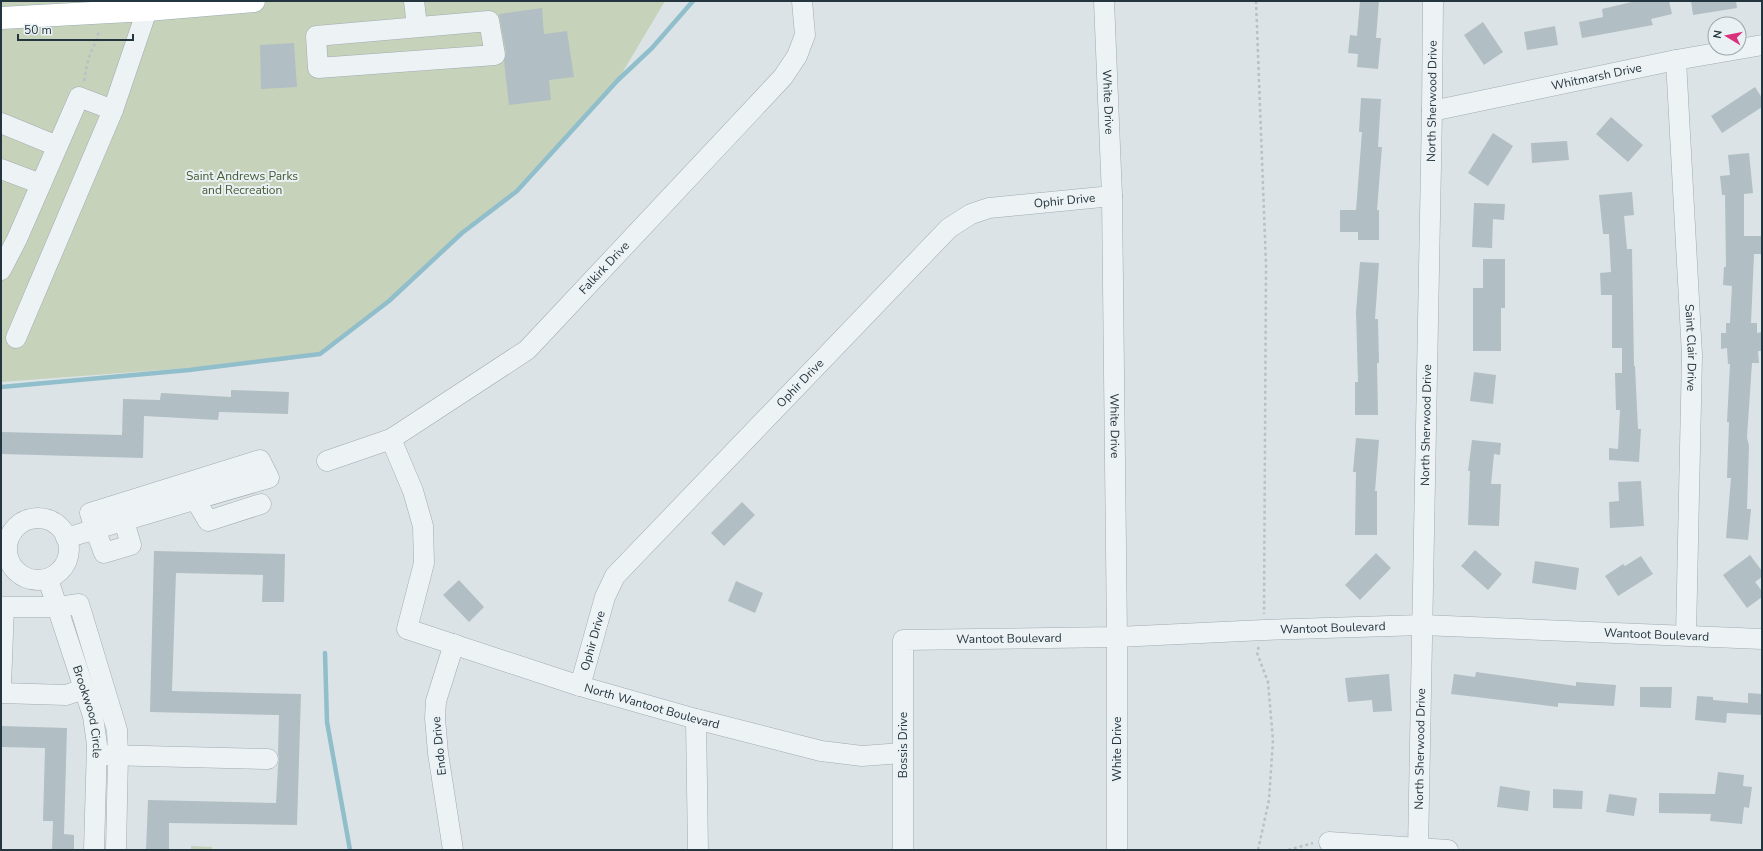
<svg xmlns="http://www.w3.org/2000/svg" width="1763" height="851" font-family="'Nunito Sans',sans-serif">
  <rect width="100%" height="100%" fill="#dbe3e7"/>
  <path fill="#c7d2bb" d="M1 1H665L618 80 517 191 462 233 389 301 320 354 283 361 1 382Z
    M191 846 212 847V850H191Z"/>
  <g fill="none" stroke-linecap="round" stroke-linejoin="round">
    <path stroke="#91becb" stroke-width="4.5" d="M1 387 189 370 320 354 389 301 462 233 517 191 618 80 652 48 693 1
      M325 653 327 722 350 850"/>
  </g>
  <path fill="#b1bec4" d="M1360 1H1379L1376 38H1381L1378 69 1357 67 1358 54 1348 53 1350 35 1357 36Z
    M1636 1H1669L1672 14 1651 19 1653 25 1582 38 1579 22 1603 17 1602 9Z
    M1691 1H1736L1737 8 1693 15Z
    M542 8 544 34 567 31 574 77 549 80 551 100 509 105 504 61 506 53 499 14Z
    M1483 22 1503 52 1484 65 1464 35Z
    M1555 26 1558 45 1527 50 1524 32Z
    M294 43 297 87 261 89 260 45Z
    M1755 87 1762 98V107L1722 133 1711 116Z
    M1361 98 1381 99 1378 147H1382L1377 210H1379V240H1358V232H1340V210H1356L1362 132H1359Z
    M1611 117 1643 145 1628 162 1596 134Z
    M1493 133 1513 146 1488 186 1468 173Z
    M1567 141 1569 160 1532 163 1531 143Z
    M1749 153 1753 193 1744 194V236H1762V254H1754L1751 323H1757V333L1762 332V351H1758L1759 363H1752L1747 437 1749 446 1747 509H1751L1748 540 1726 538 1731 478H1727L1729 422H1727L1730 364H1728L1727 348 1721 349V333H1726V323H1730L1732 286 1723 285 1724 267H1726L1725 195H1722L1720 176 1730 175 1728 155Z
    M1632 192 1634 215 1624 216 1627 249H1632L1634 366H1635L1638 429H1641L1639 462 1609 460V448L1618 449 1620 410H1616L1615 373H1622V348H1612V295H1601L1600 273 1611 272 1609 234H1603L1599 195Z
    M1474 203 1505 204 1504 220 1493 219 1492 248 1472 247Z
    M1483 259H1505V308H1501V351H1473V288H1483Z
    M1360 262 1379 263 1375 319H1378L1379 363H1377L1378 415H1355V382H1358L1356 312Z
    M1474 372 1496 375 1493 404 1470 401Z
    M231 390 289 392 288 414 219 412 218 420 144 416 143 458 1 454V432L122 435 123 399 160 400 161 393 231 397Z
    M1356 438 1379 440 1375 491H1377V535H1355L1356 472H1353Z
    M1472 440 1501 443 1500 455 1494 454 1491 484H1501L1499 526 1468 525 1470 471H1468Z
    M1641 481 1644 526 1610 528 1609 502 1619 501 1618 482Z
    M742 502 755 515 724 546 711 533Z
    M1475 550 1502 574 1488 590 1461 566Z
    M154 551 285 554 284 602H262L263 575 176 573 172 691 301 694 297 825 169 823V850H146L148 800 276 803 278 765 279 760 278 753 279 715 150 712Z
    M1376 553 1391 568 1360 600 1345 585Z
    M1750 555 1762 571V577L1755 582 1762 591V597L1747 608 1723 575Z
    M1641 556 1653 574 1618 596 1605 576 1623 564 1625 566Z
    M1535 561 1579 568 1576 590 1532 583Z
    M459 580 484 607 469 622 443 595Z
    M736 581 763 593 755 613 728 601Z
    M1476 672 1576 686V682L1616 685 1614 706 1558 703V707L1451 694 1454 674 1475 677Z
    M1389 674 1392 711 1373 712 1372 700 1348 702 1345 678Z
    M1640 687H1672L1671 708 1640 707Z
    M1748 693 1762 694V715L1727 713 1726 723 1695 720 1697 696 1713 697V700L1748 703Z
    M1 726 67 728 64 834 74 835V850H52L53 821H43L45 748 1 747Z
    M1718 772 1744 775 1743 786 1752 787 1749 808 1744 807 1742 824 1710 821 1711 814 1659 813V793L1715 794Z
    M1500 786 1530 791 1528 811 1497 807Z
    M1553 789 1583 791 1582 809 1553 808Z
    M1609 794 1637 798 1634 816 1606 812Z"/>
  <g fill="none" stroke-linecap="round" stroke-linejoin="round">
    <g stroke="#a0abb1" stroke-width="21">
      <g id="minor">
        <path d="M414 1 417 26"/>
        <path id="s1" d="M1104 1 1112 196 1117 637V850"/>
        <path d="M489 21 495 55 318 68 316 36Z"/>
        <path id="s2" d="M1676 60 1692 355 1686 635"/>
        <path id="s3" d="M1432 111 1676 60 1762 45"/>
        <path d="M1 123 57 146"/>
        <path d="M1 169 41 184"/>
        <path d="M1 270 17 239 79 97 113 110"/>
        <path d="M16 338 113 110 147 10"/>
        <path id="s4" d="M391 439 413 491 423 526 424 563 407 629 580 686 696 719 821 751 862 756 902 753"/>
        <path id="s5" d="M327 461 391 439 527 350 783 77 797 56 805 35 802 1"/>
        <path d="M195 499 208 521 261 504"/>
        <circle cx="38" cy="549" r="31"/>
        <path d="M66 538C134 518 202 497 269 478L260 460 90 513 95 529 104 553 131 545 124 521"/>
        <path id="s6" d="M48 579 93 716 97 745 94 850"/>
        <path d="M1 685 4 607H58L79 604 117 730 118 755 116 850"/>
        <path id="s7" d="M580 686 605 597 615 576 949 228 971 214 989 208 1112 196"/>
        <path d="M1 693 66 695 84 689"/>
        <path d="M696 719 698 850"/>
        <path d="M104 755 268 759"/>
        <path d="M1329 842 1448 850"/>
        <path d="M453 850 438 753 435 718 436 701 454 644"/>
        <path id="s8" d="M903 850V640L1117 637 1264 630 1422 625 1762 639"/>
        <path id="s9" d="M1418 850 1432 111 1433 1"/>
      </g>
    </g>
    <g stroke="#99abb4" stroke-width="23">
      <path id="major" d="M1 18 147 10 254 1"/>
    </g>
    <path stroke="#b8c1c5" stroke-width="2.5" stroke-dasharray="3 3" stroke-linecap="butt" d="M1256 1 1266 265 1264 614
      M84 81C86 71 87 61 91 52 94 44 99 40 98 31
      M1258 850 1269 800 1273 740 1268 682 1257 653 1259 646
      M1288 850 1313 843"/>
    <use href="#minor" stroke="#edf2f5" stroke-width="20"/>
    <use href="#major" stroke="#fff" stroke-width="22"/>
  </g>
  <g text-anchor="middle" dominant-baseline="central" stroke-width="4" stroke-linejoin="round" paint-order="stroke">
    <g font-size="12" fill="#23353e" stroke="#eaf1f5">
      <text stroke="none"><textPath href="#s3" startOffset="168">Whitmarsh Drive</textPath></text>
      <text stroke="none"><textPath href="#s1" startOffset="101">White Drive</textPath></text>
      <text stroke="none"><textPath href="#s9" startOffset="749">North Sherwood Drive</textPath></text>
      <text stroke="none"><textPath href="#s7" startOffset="719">Ophir Drive</textPath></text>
      <text stroke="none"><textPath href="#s5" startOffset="343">Falkirk Drive</textPath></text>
      <text stroke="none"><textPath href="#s2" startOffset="288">Saint Clair Drive</textPath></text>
      <text stroke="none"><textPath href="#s7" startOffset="383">Ophir Drive</textPath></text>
      <text stroke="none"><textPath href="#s1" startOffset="425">White Drive</textPath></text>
      <text stroke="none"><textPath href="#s9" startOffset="425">North Sherwood Drive</textPath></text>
      <text stroke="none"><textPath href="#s8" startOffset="640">Wantoot Boulevard</textPath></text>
      <text stroke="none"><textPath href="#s8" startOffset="964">Wantoot Boulevard</textPath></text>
      <text stroke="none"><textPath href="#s8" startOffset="316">Wantoot Boulevard</textPath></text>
      <text stroke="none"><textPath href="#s7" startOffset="47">Ophir Drive</textPath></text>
      <text stroke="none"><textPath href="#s4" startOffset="455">North Wantoot Boulevard</textPath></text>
      <text stroke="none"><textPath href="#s6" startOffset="139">Brookwood Circle</textPath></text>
      <text transform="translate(903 745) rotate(-90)">Bossis Drive</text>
      <text transform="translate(439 746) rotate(-96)">Endo Drive</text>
      <text transform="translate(1117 749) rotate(-90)">White Drive</text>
      <text stroke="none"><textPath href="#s9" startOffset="101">North Sherwood Drive</textPath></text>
    </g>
    <g font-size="12" fill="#445b30" stroke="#eaf1f5">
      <text x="242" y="176">Saint Andrews Parks<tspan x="242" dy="14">and Recreation</tspan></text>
    </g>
  </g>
  <rect width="1763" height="851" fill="none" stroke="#23353e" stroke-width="4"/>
  <g transform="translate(1727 36) rotate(280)"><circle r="19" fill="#eaf1f5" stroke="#9aa6ac"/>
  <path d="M0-3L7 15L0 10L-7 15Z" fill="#da317b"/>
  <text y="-6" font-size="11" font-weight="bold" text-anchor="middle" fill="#23353e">N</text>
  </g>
  <path d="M18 34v6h115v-6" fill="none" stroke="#23353e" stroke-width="2"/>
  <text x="24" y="34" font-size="12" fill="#23353e" stroke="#eaf1f5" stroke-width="3" paint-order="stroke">50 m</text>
</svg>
